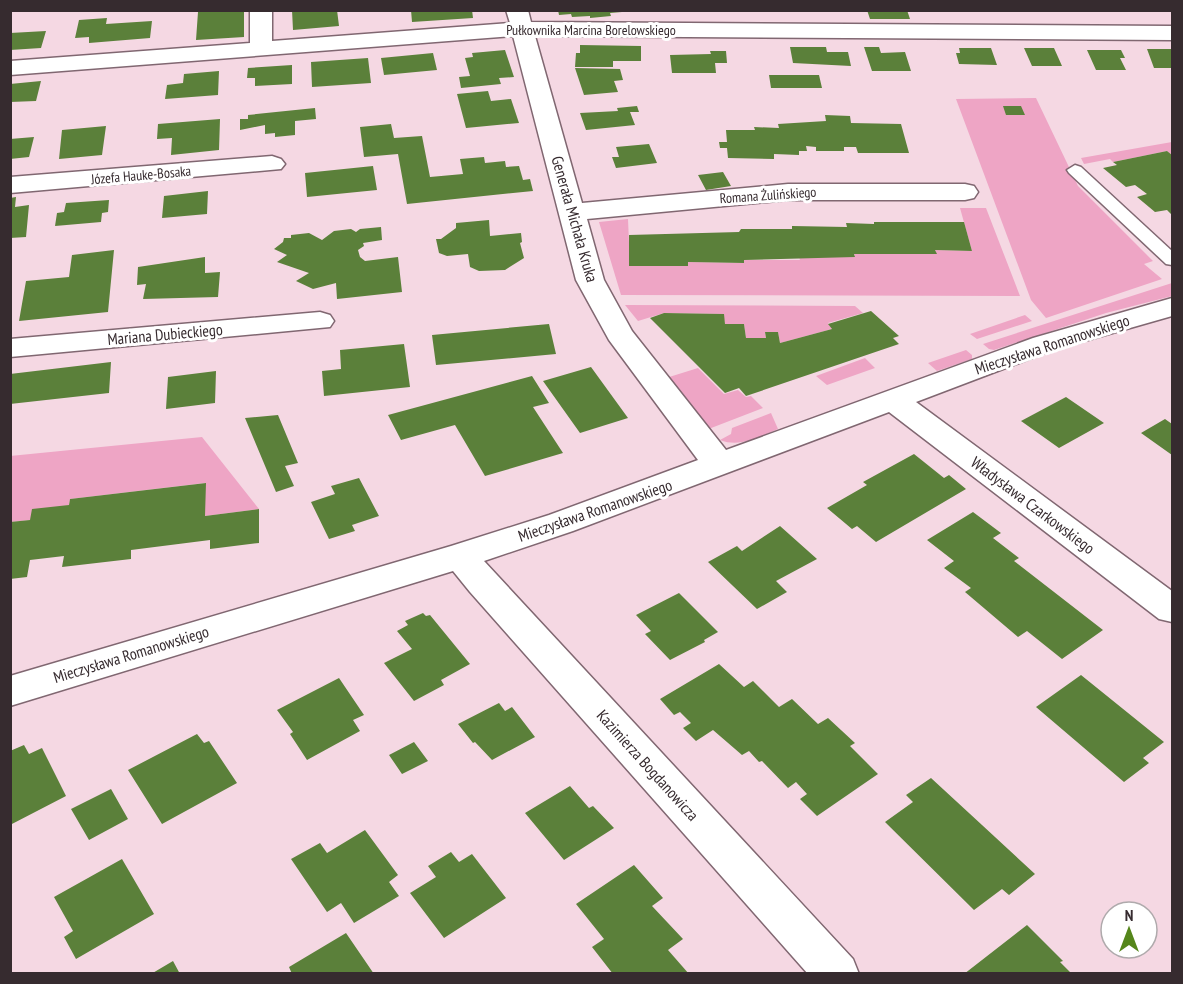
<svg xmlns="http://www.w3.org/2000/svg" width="1183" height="984" font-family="'PT Sans Narrow',sans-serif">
  <rect width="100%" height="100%" fill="#f5d8e3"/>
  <path fill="#eea5c5" d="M1036 98 1078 186 1153 261 1144 264 1162 279 1046 318 1031 300 956 99Z
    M1172 142V155L1167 151 1113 162 1110 159 1084 164 1081 158Z
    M960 208H986L1020 296 621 295 599 222 628 219 630 266H688V262L744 263V260H800L799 257 855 256 854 254H936L935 250 972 251Z
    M1172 283V296L1106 313 994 350 989 349 983 344Z
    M625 305 855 306 863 313 828 323 832 329 780 343 778 332H765L766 338H746L744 324H725L723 314 664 313 638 321Z
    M1025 315 1032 321 977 339 970 334Z
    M966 350 972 355V359L937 371 928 363Z
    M865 358 875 368 827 385 816 376Z
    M698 368 724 394 738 390 746 397 751 396 763 408 706 430 666 378Z
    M771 413 778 429C759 437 740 448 720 440L731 434 732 428Z
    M202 437 259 509 205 516V483L70 499 69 505 30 520 11 522 10 456Z"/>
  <path fill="#5b803a" d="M221 10H244V37L196 40 198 12Z
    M292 10H337L339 26 293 30Z
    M411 10H472L473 18 412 22Z
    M558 10H622V12L610 13 611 16 590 18V16L572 17 571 14 559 15Z
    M867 10H907L910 19H870Z
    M107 18 106 24 152 21 150 38 89 43V37L75 38 79 20Z
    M46 31 41 48 10 50V33Z
    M580 45 641 46V61H613V67H575L576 53H580Z
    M790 47H826L827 52H848L851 66 793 63Z
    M864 47H879L881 53 905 52 911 71H872Z
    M959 48H991L997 65 959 64 956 53H960Z
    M1024 48H1054L1062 66H1032Z
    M1147 49H1172V68H1154Z
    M505 50 514 77 499 78 501 84 461 88 459 77 470 76 465 58 473 57 472 53Z
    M1087 50H1121L1125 58H1120L1126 70H1096Z
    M710 51H726L727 63H715L716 73H672L670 55 711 54Z
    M433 53 437 70 384 75 381 58Z
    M368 58 371 83 312 87 311 62Z
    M292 65V84L255 86V78H247L248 68Z
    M575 68 620 69 623 80 614 81 618 92 584 95Z
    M219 71 218 95 165 99 167 85 183 83 184 74Z
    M769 75H819L822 88H771Z
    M41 81 36 101 10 102V84Z
    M488 91 491 101 511 99 519 123 466 128 457 94Z
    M637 106 639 112H630L635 125 586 130 580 113 618 111 617 108Z
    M1003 106H1021L1025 115H1006Z
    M315 108 316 119 295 121V135L275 137V133L265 134V125L240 130V119H248V115Z
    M825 115 850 116 851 123 901 124 909 153H858L856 147H844V151H816V147L806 146 807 151H799V155L774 154V159L728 158 727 148H720L719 142H727L726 130H755L754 127 779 128 778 124 826 121Z
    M220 119 219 150 171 155 172 138 157 139 158 124Z
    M391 124 394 138 422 136 430 177 463 174 460 159 484 157 485 163 505 161 506 167 519 166 523 180 530 179 533 191 407 204 398 154 364 157 360 127Z
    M106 126 102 155 59 159 62 130Z
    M34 137 29 157 10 159V139Z
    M649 144 657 163 616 168 612 157H619L616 147Z
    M1167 151 1172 155V215L1167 210 1155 212 1137 197 1147 194 1135 185 1126 187 1103 168 1117 165 1113 162Z
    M373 166 377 190 307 197 305 173Z
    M723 172 731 186 706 190 698 175Z
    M208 191 207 214 162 218 164 196Z
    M16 197 15 207 29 205 26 237 10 238V198Z
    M109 200 108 212 102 213 101 222 55 226 57 213 64 212 66 203Z
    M489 220 490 236 521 233 522 242 520 243 524 258 505 270 479 271 470 267 468 254 447 256 439 253 436 239H441L456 228V223Z
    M874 222H964L972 251 935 250 937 254H854L855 257 744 260V263L688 262V266H629V235L739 232 741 229H792V226L847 227 846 223 874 224Z
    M381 227 382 240 363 243 364 246 358 250 360 257 365 261 398 257 402 292 337 299 336 283 313 289 296 281 309 273 277 262 287 255 274 249 283 242 284 238H291V235L309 233 322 240 334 231 351 229 356 232 360 229Z
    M114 250 108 312 19 321 26 281 69 277 72 255Z
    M205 257V273L220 272 218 297 143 299 146 284 137 285 138 267Z
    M871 311 899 336 893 338 899 344 746 396 739 388 725 393 650 318 664 313 724 314 725 324H744L746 338H766L765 332H778L780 343 832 329 828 324Z
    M549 324 556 354 436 365 432 335Z
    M404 344 410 387 324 396 322 371 341 369 340 350Z
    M111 362 109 393 10 404V374Z
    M591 367 628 418 580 433 543 381Z
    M216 371 215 403 166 409 168 377Z
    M532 376 549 403 533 407 563 453 485 476 455 425 401 440 388 415Z
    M1066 397 1104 423 1059 448 1021 421Z
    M278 415 298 463 285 466 294 486 276 492 245 418Z
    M1165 419 1172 424V455L1141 433Z
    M914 454 944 478 949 475 966 489 876 542 857 526 852 529 827 508 867 485 863 482Z
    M359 478 379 516 352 525 355 531 329 539 311 502 335 494 331 486Z
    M206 483 205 516 259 509V543L210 549V540L131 550V559L62 567 64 556 30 560 27 577 10 579V522L30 520 32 509 69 505 70 499Z
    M973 512 1001 533 993 538 1019 558 1014 561 1103 630 1062 659 1027 631 1018 637 965 592 971 588 944 568 954 561 927 540Z
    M780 526 817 559 776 581 787 592 757 609 708 562 737 546 742 551Z
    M679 593 718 632 704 640 705 642 670 660 645 634 651 631 636 615Z
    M423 613 426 616 430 615 470 664 441 680 444 685 414 701 384 663 412 649 397 631 408 625 405 621Z
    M719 664 744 687 753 681 779 707 792 699 818 724 828 718 855 743 850 746 878 774 817 816 800 799 807 794 796 782 788 788 762 761 759 762 749 751 742 755 713 730 696 741 683 728 691 723 680 712 674 715 660 699Z
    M1081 675 1164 742 1143 758 1149 763 1124 782 1036 707Z
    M339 678 364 715 353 720 360 731 307 760 290 734 293 732 277 710Z
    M499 703 505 711 512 707 535 737 492 760 475 742 473 743 458 724Z
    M197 734 204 743 209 741 237 783 162 824 128 770Z
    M414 742 428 761 402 774 389 755Z
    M24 745 29 754 42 748 66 796 10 825V751Z
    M931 778 982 825 1035 874 1009 895 1002 889 974 910 885 822 913 802 906 795Z
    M570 786 589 808 593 806 614 828 564 860 525 813Z
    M111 789 128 819 89 840 71 809Z
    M365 830 398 875 389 882 399 896 354 923 341 903 327 912 291 859 320 843 327 853Z
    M451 852 459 862 472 854 506 898 444 938 410 893 436 877 428 866Z
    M122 859 154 914 76 959 64 937 73 931 54 897Z
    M634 865 663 898 652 906 683 939 668 950 689 974H613L592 947 604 939 576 904Z
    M1027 925 1063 961 1060 962 1072 974H964Z
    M346 933 374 974H292L289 967Z
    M173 961 180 974H151Z"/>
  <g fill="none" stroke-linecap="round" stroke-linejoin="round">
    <g stroke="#806771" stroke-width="3">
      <path id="service" d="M1075 165 1081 167 1172 251V265L1166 264 1069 173 1067 170Z"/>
    </g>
    <g stroke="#806771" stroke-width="3">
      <path id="minor" d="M250 10H272V41L510 23 506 10H528L531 22 1172 26V40L535 36 582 203 788 184H965L974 186 978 192 974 198 965 200H788L587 219 604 280 632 331 726 450 1033 338 1172 298V316L1053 350 916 402 1172 591V622L1159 619 889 412 573 531 484 561 853 959 859 974H808L470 592 453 571 10 706V676L451 546 549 515 698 460 609 340 576 280 513 36 10 75V61L250 43Z
        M272 156 281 159 285 164 281 169 10 193V177Z
        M320 312 330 315 334 321 330 327 10 357V339Z"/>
    </g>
    <use href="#service" fill="#fff" fill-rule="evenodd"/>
    <use href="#minor" fill="#fff" fill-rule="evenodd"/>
  </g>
  <g text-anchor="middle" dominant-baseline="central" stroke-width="6" stroke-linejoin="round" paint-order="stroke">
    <g font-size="14" fill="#362b2f" stroke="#fff">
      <text x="591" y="30">Pułkownika Marcina Borelowskiego</text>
      <text transform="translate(141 175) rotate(-5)">Józefa Hauke-Bosaka</text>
      <text transform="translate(768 195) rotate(-4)">Romana Żulińskiego</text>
    </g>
    <g font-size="16" fill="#362b2f" stroke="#fff">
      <text transform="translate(575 219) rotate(74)">Generała Michała Kruka</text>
      <text transform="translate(165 334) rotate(-5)">Mariana Dubieckiego</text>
      <text transform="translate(1052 344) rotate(-18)">Mieczysława Romanowskiego</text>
      <text transform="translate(1033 505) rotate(37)">Władysława Czarkowskiego</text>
      <text transform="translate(595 510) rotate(-19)">Mieczysława Romanowskiego</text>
      <text transform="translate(131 654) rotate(-17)">Mieczysława Romanowskiego</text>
      <text transform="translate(648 765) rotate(48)">Kazimierza Bogdanowicza</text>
    </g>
  </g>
  <rect width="1183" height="984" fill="none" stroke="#362b2f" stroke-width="24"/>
  <g transform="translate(1129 930)"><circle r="28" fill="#ffffff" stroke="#afaaac" stroke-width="1.5"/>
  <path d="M0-4.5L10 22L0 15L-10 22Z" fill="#55861b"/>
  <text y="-9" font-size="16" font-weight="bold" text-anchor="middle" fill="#362b2f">N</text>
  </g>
</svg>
